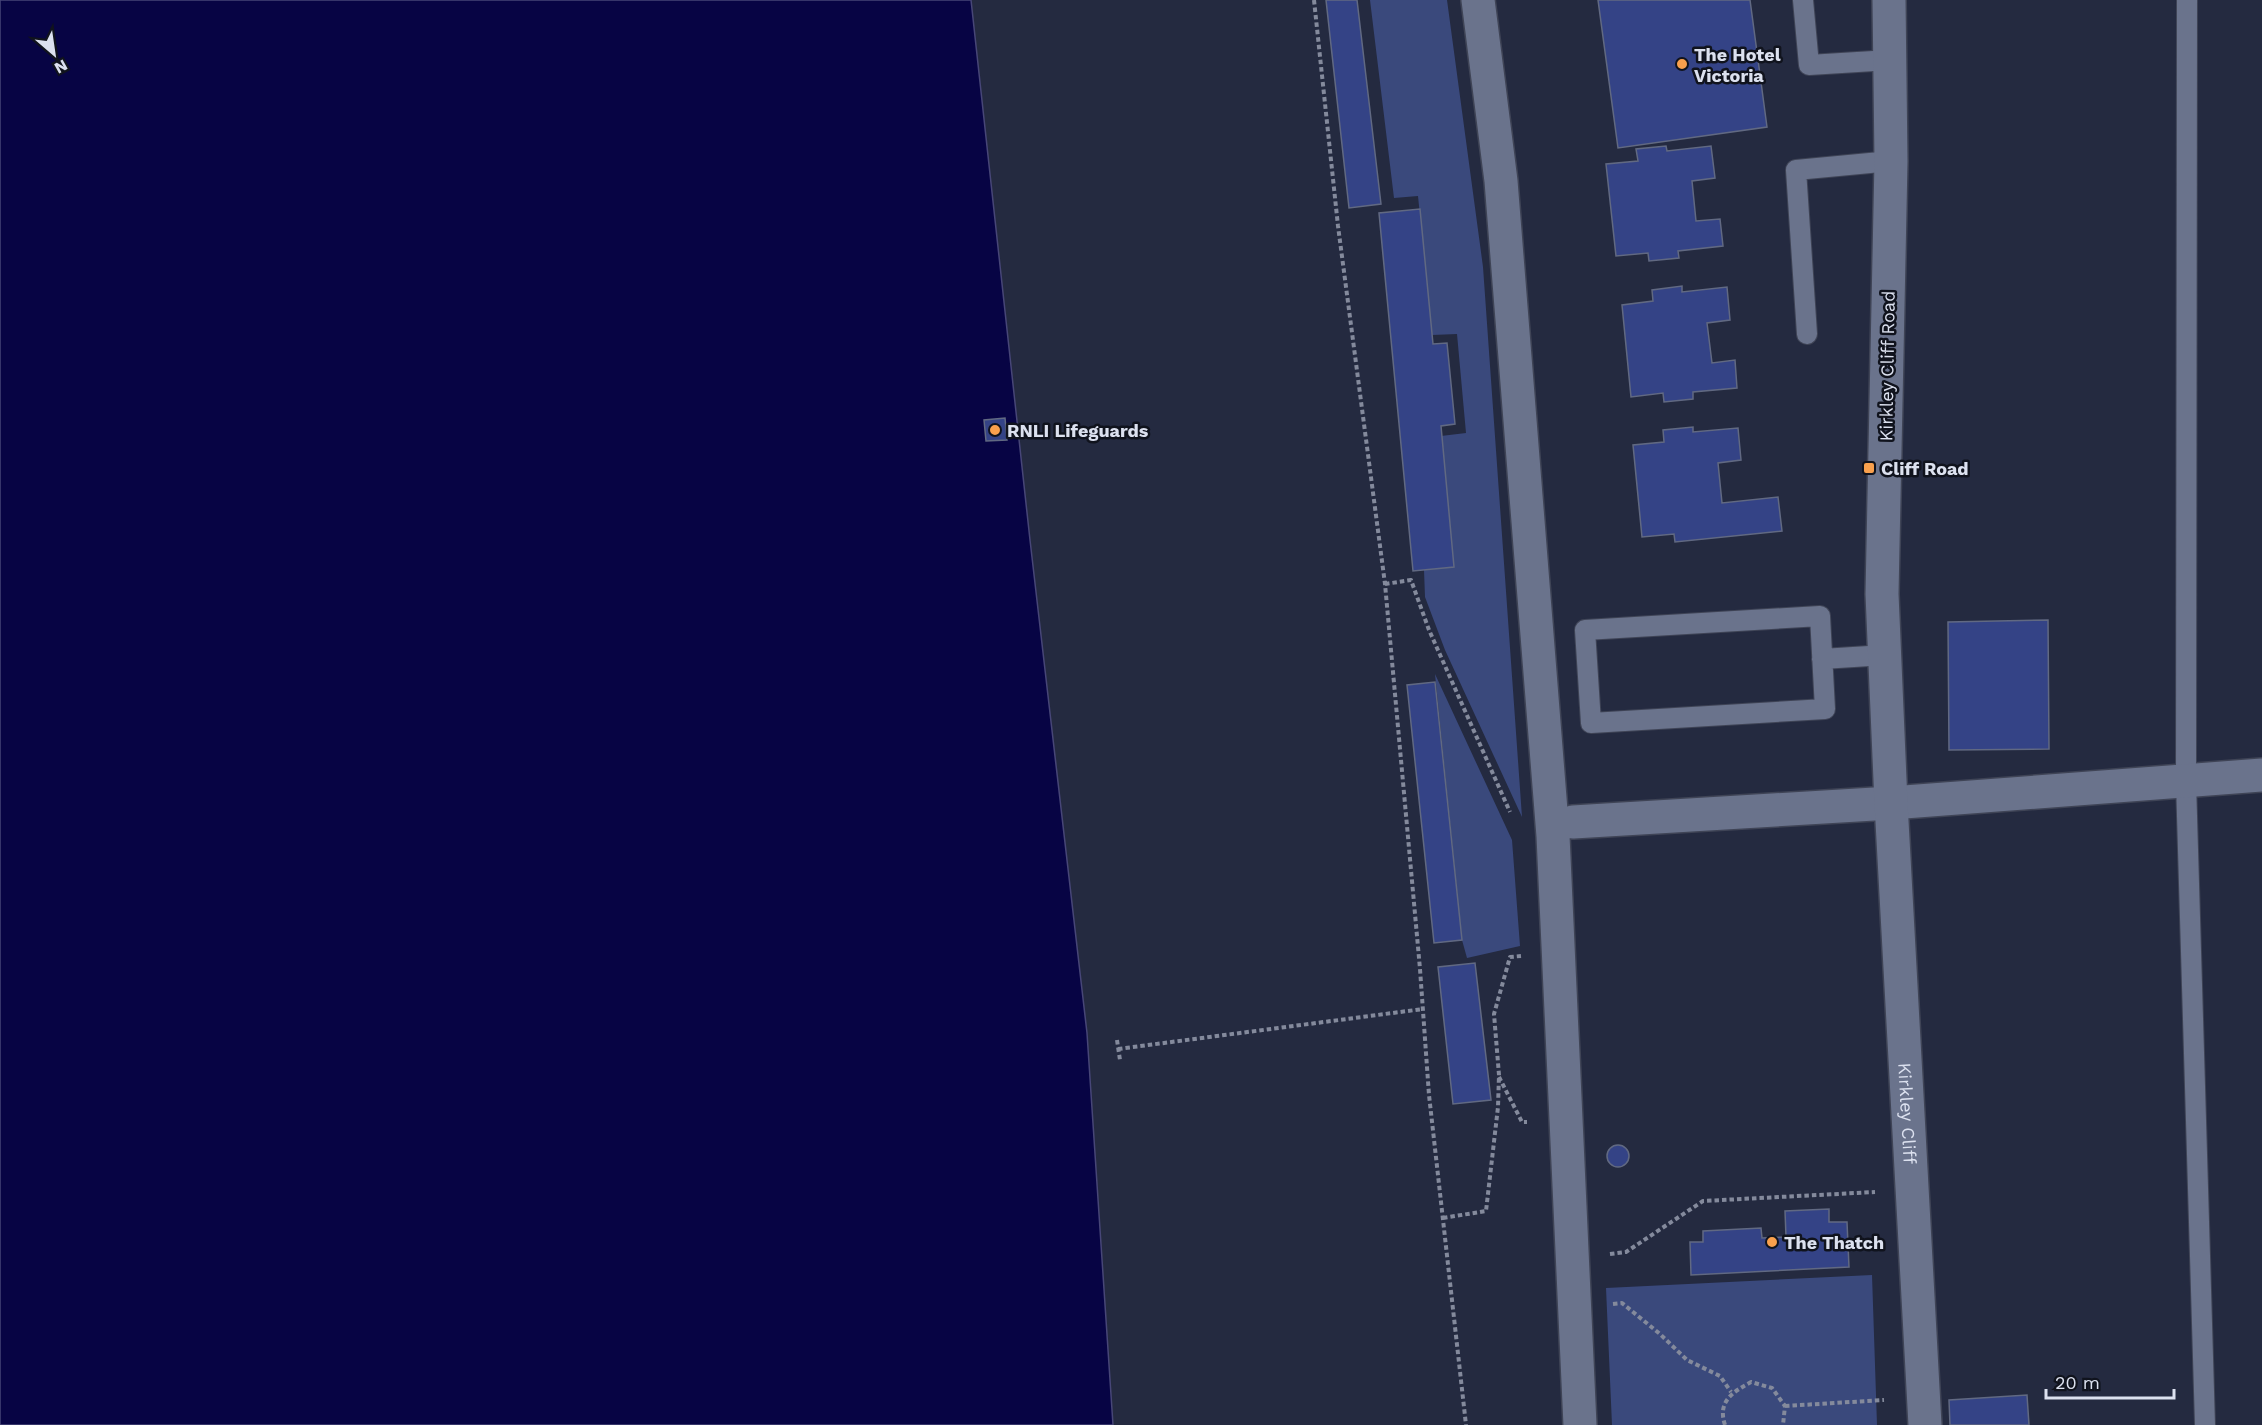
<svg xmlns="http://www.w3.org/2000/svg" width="2262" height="1425" font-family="'Work Sans',sans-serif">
  <rect width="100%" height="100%" fill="#242a40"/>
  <path fill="#3a497c" d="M1370 0H1447L1483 267 1522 817 1445 650 1425 597 1424 570 1454 567 1441 436 1466 433 1457 334 1432 335 1418 196 1394 198Z
    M1435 674 1512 840 1520 946 1467 958 1462 940Z
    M1872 1275 1877 1425H1612L1606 1288Z"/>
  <path fill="#070444" stroke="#474677" stroke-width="1.5" d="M0 0H971L1030 540 1087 1033 1113 1425H0Z"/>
  <path fill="#344386" stroke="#616982" stroke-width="1.5" d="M1326 0H1357L1381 204 1349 208Z
    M1598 0H1750L1767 127 1618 148Z
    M1666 146 1667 151 1711 146 1715 178 1692 181 1696 221 1720 219 1723 246 1678 251 1679 258 1649 261 1648 253 1616 256 1606 164 1638 161 1636 149Z
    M1420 209 1433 344 1447 343 1455 424 1441 426 1454 567 1413 571 1379 213Z
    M1682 286V292L1727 287 1730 320 1707 323 1712 363 1735 360 1737 388 1693 392V399L1664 402 1663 393 1631 397 1622 305 1653 301 1652 290Z
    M1005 418 1007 440 986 441 984 420Z
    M1693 427V432L1738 428 1741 460 1718 463 1722 503 1778 497 1782 531 1675 542 1674 534 1642 537 1633 445 1664 442 1663 430Z
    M2048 620 2049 749 1949 750 1948 622Z
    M1435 682 1462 940 1434 943 1407 685Z
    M1475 963 1491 1100 1453 1104 1438 967Z
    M1607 1156a11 11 0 1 1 22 0a11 11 0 1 1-22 0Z
    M1829 1209V1222H1847L1849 1267 1691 1275 1690 1242H1703V1231L1761 1228 1762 1238 1786 1237 1785 1211Z
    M2027 1395 2029 1425H1950L1949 1400Z"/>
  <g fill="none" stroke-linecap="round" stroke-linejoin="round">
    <g stroke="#3f4456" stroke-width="22">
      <path id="lane" d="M1803 0 1809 65 1890 60
        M2187 0 2186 782 2205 1425
        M1807 334 1796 170 1891 161
        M1820 616 1825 709 1591 723 1585 630Z
        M1822 659 1885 655"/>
    </g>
    <g stroke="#3f4456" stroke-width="36">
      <path id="street" d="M1478 0 1501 181 1553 836 1580 1425
        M1573 822 1891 803 2262 775"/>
    </g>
    <g stroke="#3f4456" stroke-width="36">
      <g id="secondary">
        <path id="s1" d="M1889 0 1891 161 1882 594 1891 803 1925 1425"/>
      </g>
    </g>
    <path stroke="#848a9c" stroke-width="4" stroke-dasharray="4.5 3" stroke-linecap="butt" d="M1314 0 1338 226 1385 584 1420 969 1429 1095 1466 1425
      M1385 584 1411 580 1429 630 1510 812
      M1117 1040 1120 1060
      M1118 1049 1423 1009
      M1499 1077 1522 1122H1527
      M1443 1218 1486 1211 1498 1107 1499 1075 1494 1014 1510 957 1521 956
      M1610 1254 1626 1252 1703 1201 1875 1192
      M1613 1304 1622 1303 1660 1334 1687 1360 1720 1376 1731 1392
      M1785 1406 1884 1400
      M1725 1425C1717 1401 1733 1392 1751 1382L1772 1388 1785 1406 1783 1425"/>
    <use href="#lane" stroke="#6a738c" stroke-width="20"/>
    <use href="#street" stroke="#6a738c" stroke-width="33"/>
    <use href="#secondary" stroke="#6a738c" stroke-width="33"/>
  </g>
  <g fill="#f9a04d" stroke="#10131d" stroke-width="2">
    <circle cx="1682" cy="64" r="6"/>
    <circle cx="995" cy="430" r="6"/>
    <rect x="1863" y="462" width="12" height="12" rx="3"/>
    <circle cx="1772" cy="1242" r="6"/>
  </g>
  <g text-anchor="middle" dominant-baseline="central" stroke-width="5" stroke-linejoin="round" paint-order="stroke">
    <g font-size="18" font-weight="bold" fill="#dce1ef" stroke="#10131d" text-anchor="start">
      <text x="1694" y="54">The Hotel<tspan x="1694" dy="21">Victoria</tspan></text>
      <text x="1007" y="430">RNLI Lifeguards</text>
      <text x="1881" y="468">Cliff Road</text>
      <text x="1784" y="1242">The Thatch</text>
    </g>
    <g font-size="18" fill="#dce1ef" stroke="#10131d">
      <text transform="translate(1887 366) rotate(-89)">Kirkley Cliff Road</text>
      <text stroke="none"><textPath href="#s1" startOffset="1114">Kirkley Cliff</textPath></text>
    </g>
  </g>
  <g transform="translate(54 54) rotate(151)" stroke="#10131d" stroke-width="4.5" paint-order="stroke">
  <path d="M0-4.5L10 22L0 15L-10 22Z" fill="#dce1ef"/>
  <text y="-9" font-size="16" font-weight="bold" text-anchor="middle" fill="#dce1ef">N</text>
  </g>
  <path d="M2046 1389v9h128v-9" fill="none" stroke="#dce1ef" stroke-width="3"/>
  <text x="2055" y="1389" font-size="18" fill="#dce1ef" stroke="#10131d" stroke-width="4.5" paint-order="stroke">20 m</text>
</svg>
